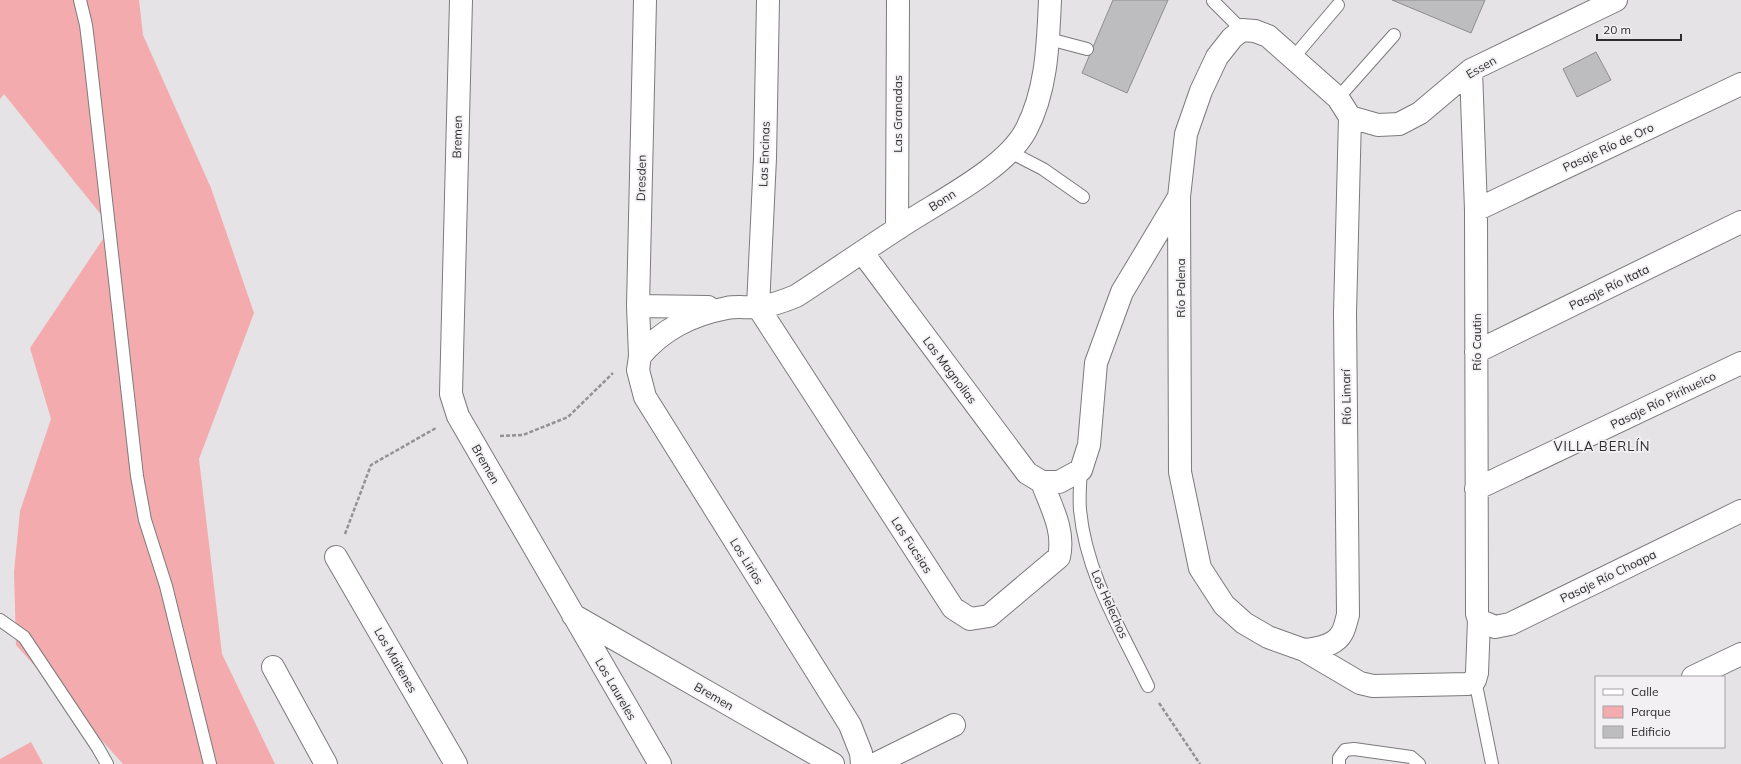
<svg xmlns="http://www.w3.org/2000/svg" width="1741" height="764" font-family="Mulish,sans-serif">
  <rect width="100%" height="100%" fill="#e5e3e6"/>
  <path fill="#f4abad" d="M0 0H139L143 35 211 188 254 313 199 459 222 654 275 764H123L16 645 14 572 20 511 51 419 30 348 111 227 4 94 0 99Z
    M31 742 43 764H0V759Z"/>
  <path fill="#bdbcbf" stroke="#8e8e91" d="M1113 0H1168L1127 93 1082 73Z
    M1392 0H1485L1471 33Z
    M1596 52 1611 80 1577 97 1563 69Z"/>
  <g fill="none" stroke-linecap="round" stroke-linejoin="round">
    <g stroke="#7c7a7c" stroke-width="14">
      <path id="service" d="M80 0 86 25 89 49 137 476 145 520 166 586 210 764
        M1213 1 1242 30
        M1049 39 1087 49
        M1293 58 1338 5
        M1338 98 1394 35
        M1010 152 1043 169 1083 197
        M1081 470C1080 483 1079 497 1080 510 1086 574 1121 630 1148 686
        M0 620 24 637 98 748 107 764
        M1475 680 1492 764
        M1339 764V758L1345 750 1354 749 1411 757 1419 764"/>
    </g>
    <g stroke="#7c7a7c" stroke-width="24">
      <path id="minor" d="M461 0 451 394 458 416 660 764
        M645 0 638 306 640 356 638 370 645 397 850 725 861 753 862 764
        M768 0 765 158 758 307 953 608 970 619 989 616 1059 557C1065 530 1051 507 1042 482
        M1471 70 1476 210 1477 614 1479 620 1495 627 1510 624 1741 511
        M1350 117 1338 98 1268 36 1255 31 1242 30 1232 38 1217 57 1201 91 1186 134 1179 197 1180 472 1200 568 1224 605 1244 623 1268 637 1304 650 1360 683 1373 686 1468 684 1475 680 1477 673 1479 620
        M1350 117 1378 125 1399 124 1420 113 1471 70 1616 0
        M1476 210 1741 84
        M897 229 898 0
        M862 252 1027 473 1042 482
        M638 306 708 307
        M1476 352 1741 222
        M640 356C663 329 691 315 727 308 737 306 748 308 758 307 771 306 784 301 796 296 830 274 863 251 897 229 935 203 1005 170 1026 130 1047 90 1048 44 1050 0
        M1042 482H1059L1081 470 1089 445 1096 363 1122 292 1179 197
        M1476 489 1741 363
        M336 557 456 764
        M573 615 833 764
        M1304 650C1316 649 1335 646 1342 633 1345 628 1346 621 1348 615L1345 313 1350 117
        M273 667 326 764
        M1693 677 1741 654
        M875 764 954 725"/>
    </g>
    <path stroke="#939294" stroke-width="2.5" stroke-dasharray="4 2" stroke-linecap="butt" d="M500 436 523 435 568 417 613 373
      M345 534 371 465 436 428
      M1159 703 1200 764"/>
    <use href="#service" stroke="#fff" stroke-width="12"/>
    <use href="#minor" stroke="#fff" stroke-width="22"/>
  </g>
  <g text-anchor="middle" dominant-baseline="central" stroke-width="3.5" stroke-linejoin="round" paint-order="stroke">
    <g font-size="12" fill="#2e2d2e" stroke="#f2f0f3">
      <text transform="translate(1481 67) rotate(-30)">Essen</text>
      <text transform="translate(897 114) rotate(-90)">Las Granadas</text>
      <text transform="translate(457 137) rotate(-89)">Bremen</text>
      <text transform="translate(1608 147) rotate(-25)">Pasaje Río de Oro</text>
      <text transform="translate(764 154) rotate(-88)">Las Encinas</text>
      <text transform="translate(641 178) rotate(-89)">Dresden</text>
      <text transform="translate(942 200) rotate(-33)">Bonn</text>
      <text transform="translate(1609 287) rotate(-26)">Pasaje Río Itata</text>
      <text transform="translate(1180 288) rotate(-90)">Río Palena</text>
      <text transform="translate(1476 342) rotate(-90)">Río Cautin</text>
      <text transform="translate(950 370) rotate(53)">Las Magnolias</text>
      <text transform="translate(1346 397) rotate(-91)">Río Limarí</text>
      <text transform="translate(1663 400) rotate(-26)">Pasaje Río Pirihueico</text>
      <text transform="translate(486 464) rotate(60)">Bremen</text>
      <text transform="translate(912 545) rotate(57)">Las Fucsias</text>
      <text transform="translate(747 561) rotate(58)">Los Lirios</text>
      <text transform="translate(1608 576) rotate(-26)">Pasaje Río Choapa</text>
      <text transform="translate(1110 604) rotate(66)">Los Helechos</text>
      <text transform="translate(396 660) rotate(60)">Los Maitenes</text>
      <text transform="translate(616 689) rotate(60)">Los Laureles</text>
      <text transform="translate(714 696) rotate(30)">Bremen</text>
    </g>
    <g font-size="13" letter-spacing="1" fill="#2e2d2e" stroke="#f2f0f3">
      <text x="1602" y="446">VILLA BERLÍN</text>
    </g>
  </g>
  <rect x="1595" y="676" width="130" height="72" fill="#f2f0f3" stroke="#a4a2a4"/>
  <rect x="1603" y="689" width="20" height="6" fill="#ffffff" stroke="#a4a2a4"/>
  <text x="1631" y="696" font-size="12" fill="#2e2d2e">Calle</text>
  <rect x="1603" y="706" width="20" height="12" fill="#f4abad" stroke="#a4a2a4"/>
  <text x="1631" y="716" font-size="12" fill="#2e2d2e">Parque</text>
  <rect x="1603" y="726" width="20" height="12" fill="#bdbcbf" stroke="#a4a2a4"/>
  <text x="1631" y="736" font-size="12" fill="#2e2d2e">Edificio</text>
  <path d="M1597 34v6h84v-6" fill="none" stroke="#2e2d2e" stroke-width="2"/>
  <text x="1603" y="34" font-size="12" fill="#2e2d2e" stroke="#f2f0f3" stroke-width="3" paint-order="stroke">20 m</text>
</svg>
